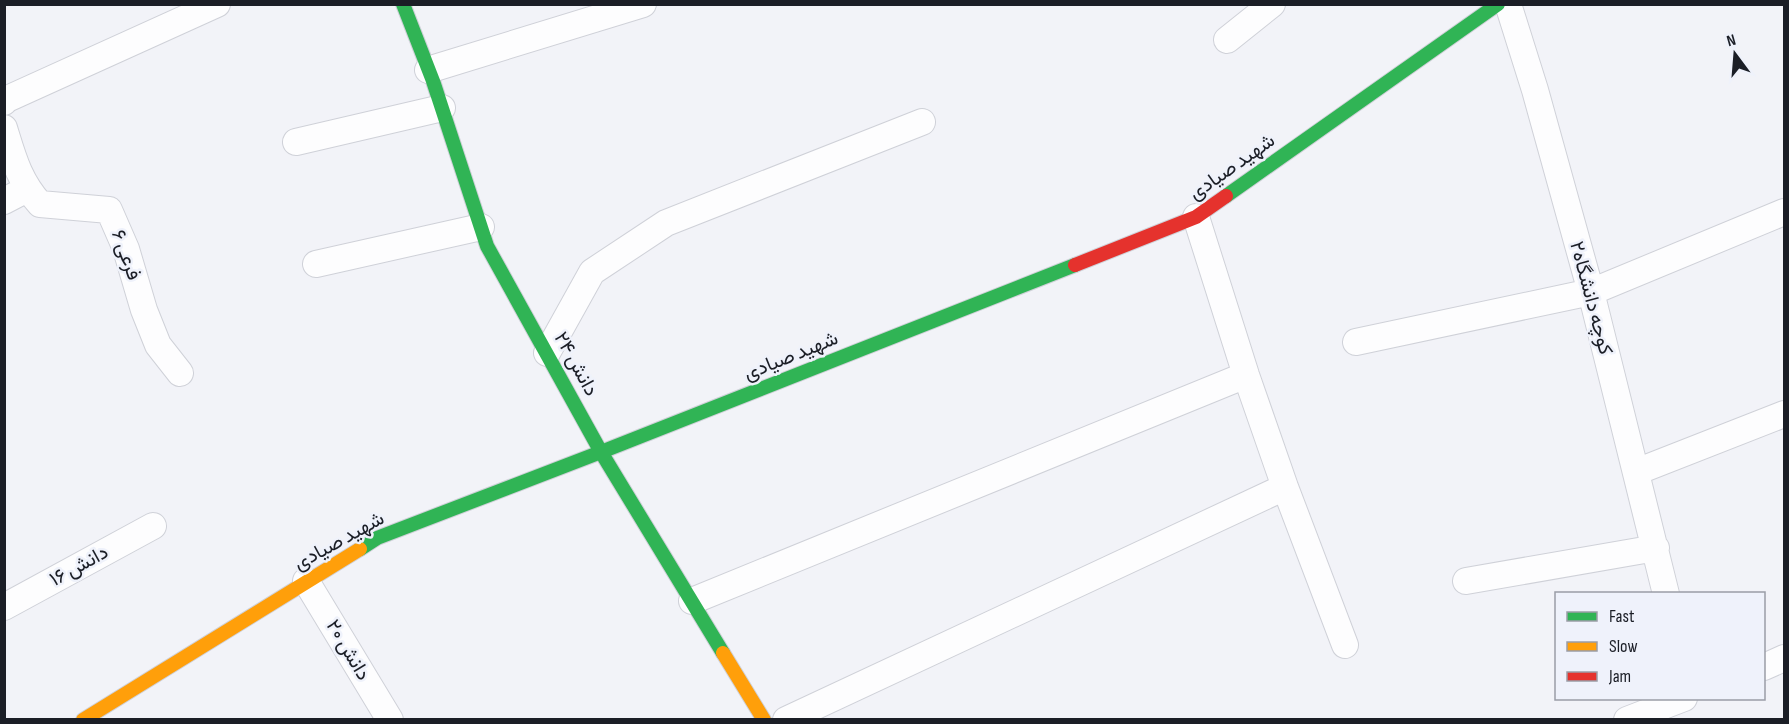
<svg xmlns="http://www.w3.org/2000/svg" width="1789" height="724" font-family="'Sofia Sans Condensed',Vazirmatn,sans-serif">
  <rect width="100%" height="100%" fill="#f2f3f8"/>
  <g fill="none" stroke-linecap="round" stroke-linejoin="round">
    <g stroke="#cfd1d8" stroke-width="28">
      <path id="street" d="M1508 4 1535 90 1591 292 1666 594
        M1227 40 1272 4
        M428 70 643 4
        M4 102 5 100 217 4
        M4 128C13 157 19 181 40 204L109 210 126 249 144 310 158 345 180 373
        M296 142 442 108
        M4 201 27 189
        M1196 217 1246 375 1285 487 1345 645
        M316 264 481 227
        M1356 342 1591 292 1784 212
        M547 353 592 272 666 223 922 122
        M1636 472 1784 414
        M306 581 390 720
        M1466 581 1656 548
        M692 601 1246 375
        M4 607 153 526
        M1764 667 1784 658
        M786 720 1285 487
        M1627 720 1684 698"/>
    </g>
    <g stroke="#cfd1d8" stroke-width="16">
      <path id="fast" d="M403 4 433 81 487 246 601 452 723 653
        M1226 196 1498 4
        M360 549 377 538 601 452 1075 265"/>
    </g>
    <g stroke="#cfd1d8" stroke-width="16">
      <path id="slow" d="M723 653 764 720
        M83 720 360 549"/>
    </g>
    <g stroke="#cfd1d8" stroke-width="16">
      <path id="jam" d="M1075 265 1196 217 1226 196"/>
    </g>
    <use href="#street" stroke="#fdfdfe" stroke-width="26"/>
    <use href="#fast" stroke="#30b455" stroke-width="14"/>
    <use href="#slow" stroke="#ff9f0a" stroke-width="14"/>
    <use href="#jam" stroke="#e5322d" stroke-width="14"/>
  </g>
  <g text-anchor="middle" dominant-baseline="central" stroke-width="5" stroke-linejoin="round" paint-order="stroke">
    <g font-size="20" fill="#1b1e26" stroke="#eff2fb">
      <text transform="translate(1232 167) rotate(-35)">شهید صیادی</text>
      <text transform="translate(126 255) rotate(70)">فرعی ۶</text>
      <text transform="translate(1591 298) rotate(75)">کوچه دانشگاه۲</text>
      <text transform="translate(791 356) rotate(-22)">شهید صیادی</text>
      <text transform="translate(576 364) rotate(61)">دانش ۲۴</text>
      <text transform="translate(339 541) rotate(-29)">شهید صیادی</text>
      <text transform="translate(79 566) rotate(-29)">دانش ۱۶</text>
      <text transform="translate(348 650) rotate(59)">دانش ۲۰</text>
    </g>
  </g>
  <rect width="1789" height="724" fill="none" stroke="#1b1e26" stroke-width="12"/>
  <rect x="1555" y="592" width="210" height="108" fill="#eff2fb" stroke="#9a9da6" stroke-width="1.5"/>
  <rect x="1567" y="612" width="30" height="9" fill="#30b455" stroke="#9a9da6" stroke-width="1.5"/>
  <text x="1609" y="622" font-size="18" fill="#1b1e26">Fast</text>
  <rect x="1567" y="642" width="30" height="9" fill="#ff9f0a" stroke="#9a9da6" stroke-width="1.5"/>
  <text x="1609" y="652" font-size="18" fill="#1b1e26">Slow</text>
  <rect x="1567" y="672" width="30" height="9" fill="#e5322d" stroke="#9a9da6" stroke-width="1.5"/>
  <text x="1609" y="682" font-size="18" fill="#1b1e26">Jam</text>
  <g transform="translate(1735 54) rotate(344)" stroke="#eff2fb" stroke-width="4.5" paint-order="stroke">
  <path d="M0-4.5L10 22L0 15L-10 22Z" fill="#1b1e26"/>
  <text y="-9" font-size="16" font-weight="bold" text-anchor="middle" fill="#1b1e26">N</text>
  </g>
</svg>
